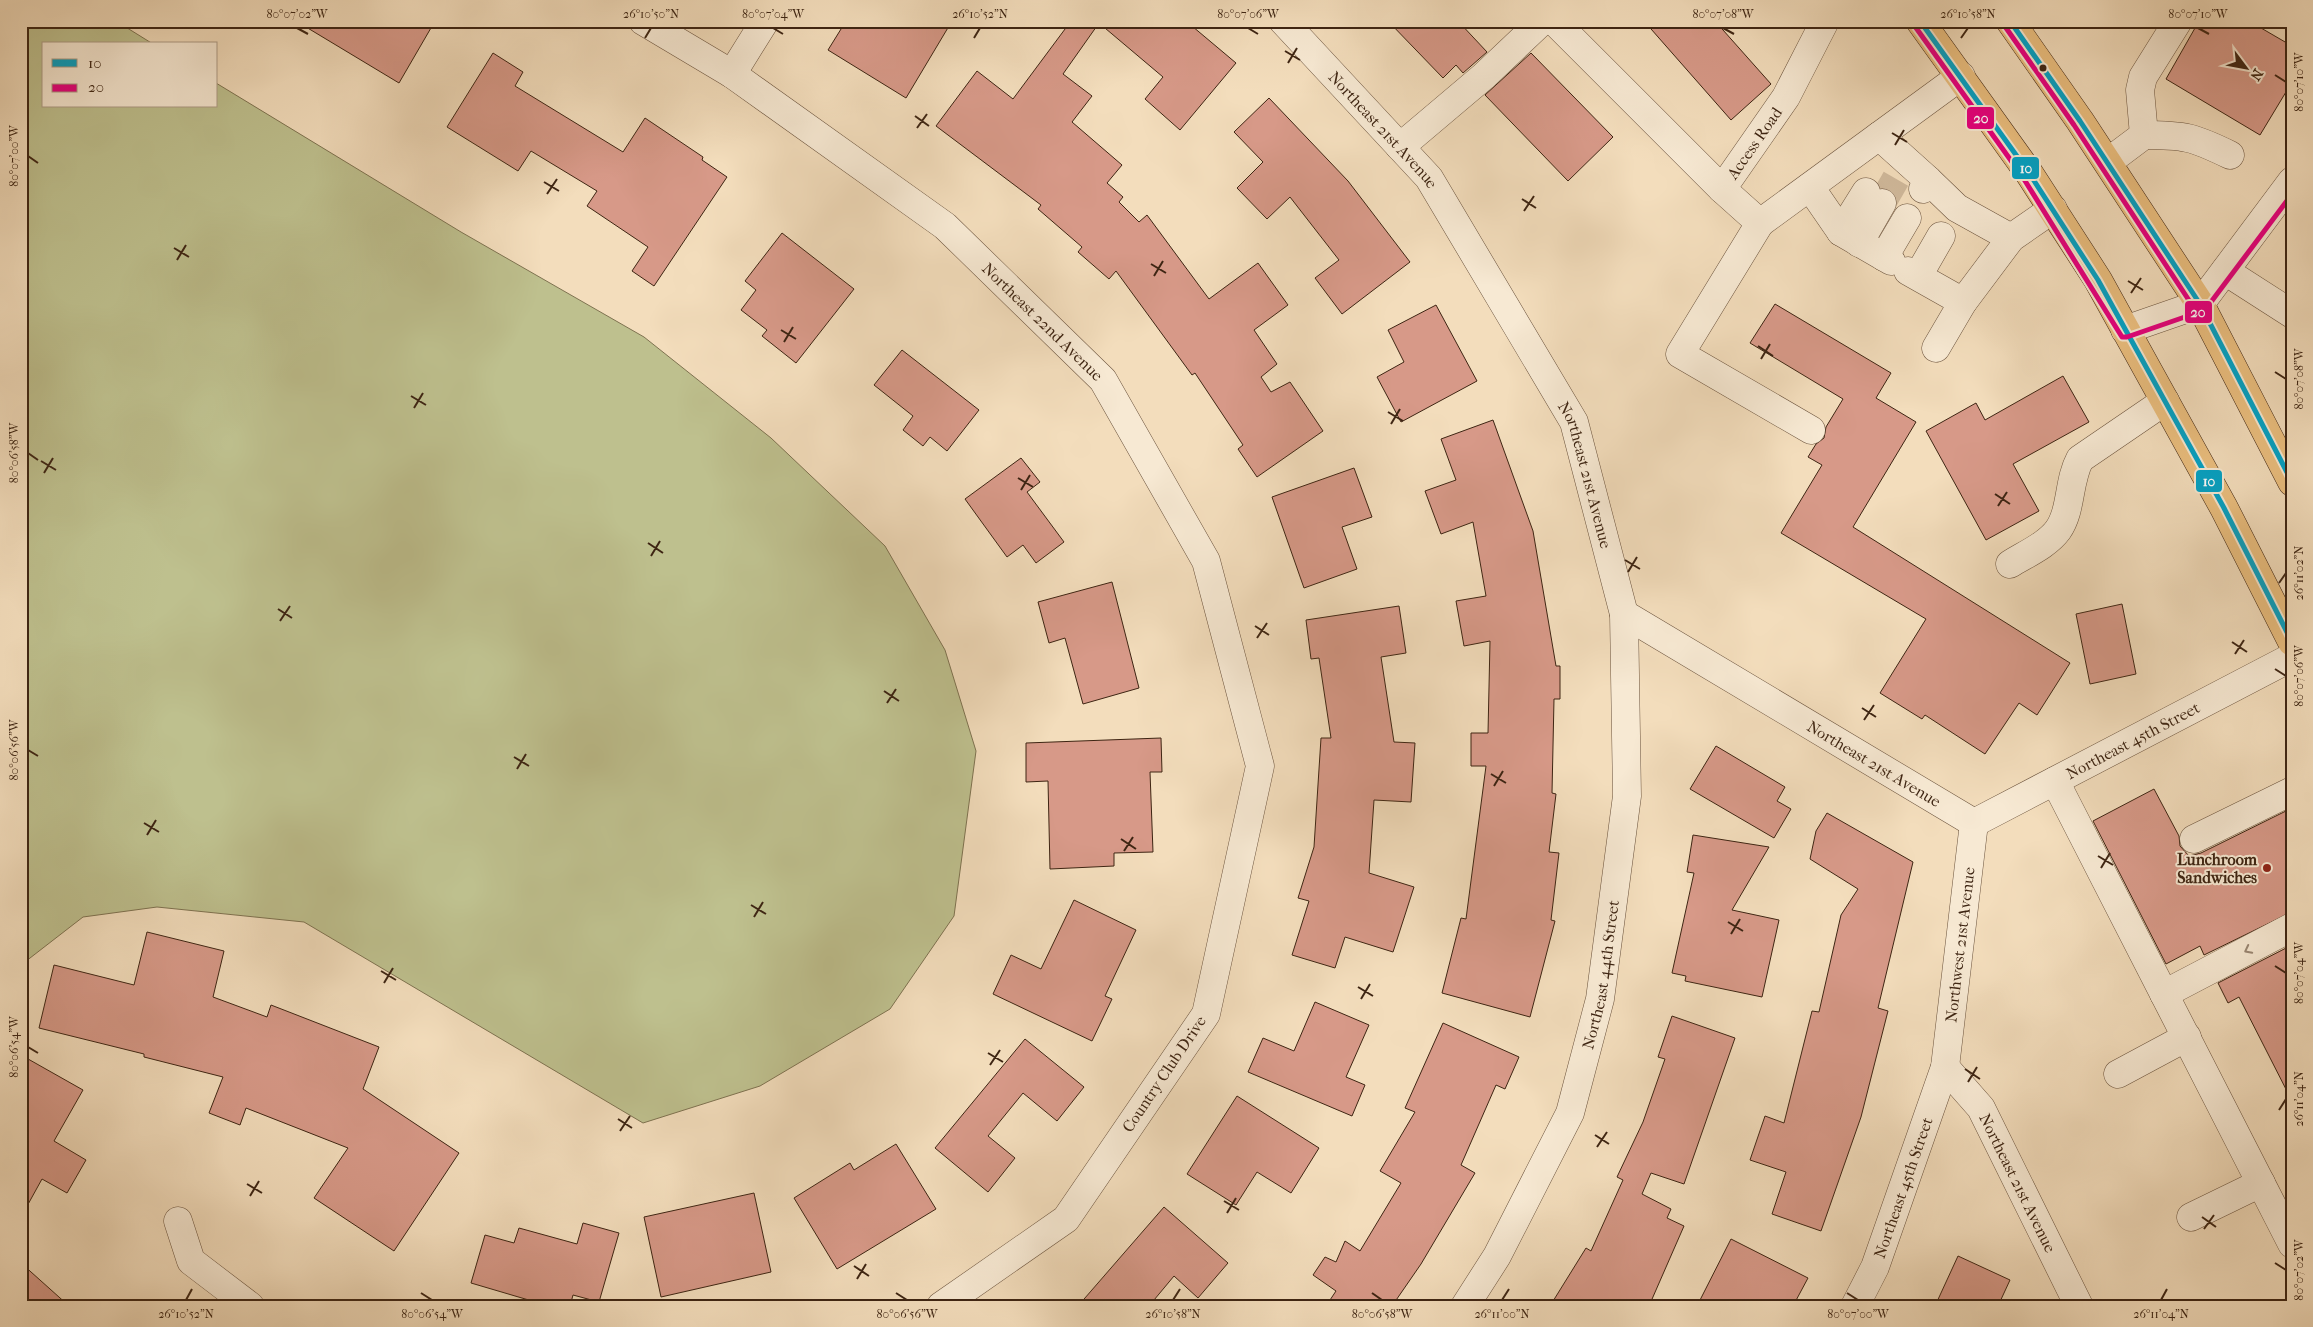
<svg xmlns="http://www.w3.org/2000/svg" width="2313" height="1327" font-family="'IM FELL French Canon',serif">
  <rect width="100%" height="100%" fill="#f3ddbc"/>
  <filter id="stains"><feTurbulence type="fractalNoise" baseFrequency=".004" numOctaves="4"/><feColorMatrix values="0 0 0 0 .2 0 0 0 0 .09 0 0 0 0 .02 0 0 0 .5 -.17"/></filter>
  <radialGradient id="worn" r=".72"><stop offset=".6" stop-color="#630" stop-opacity="0"/><stop offset="1" stop-color="#630" stop-opacity=".3"/></radialGradient>
  <path fill="#bec08e" stroke="#7e7250" d="M21 21H116L153 44H44V106H216V83L461 232 644 337 771 438 885 546 945 650 976 751 954 916 890 1009 760 1086 643 1123 304 922 157 907 83 917 21 965Z"/>
  <path fill="#d79988" stroke="#3e2513" d="M296 21H435L399 83Z
    M846 21H952L906 98 828 50Z
    M1071 21H1186L1236 63 1180 130 1145 99 1163 77 1099 23 1063 74 1092 96 1072 122 1122 165 1107 183 1123 197 1119 202 1139 222 1147 215 1209 299 1258 263 1288 305 1254 330 1277 364 1261 377 1271 392 1290 382 1323 431 1257 477 1238 449 1243 445 1195 373 1192 375 1116 271 1109 279 1078 252 1082 247 1038 209 1041 205 936 126 977 71 1013 99Z
    M1388 21H1458L1487 52 1463 73 1456 65 1443 78Z
    M1644 21H1715L1771 84 1731 120Z
    M2199 21H2249L2292 46V82L2260 135 2166 79Z
    M493 53 523 72 515 86 623 152 645 118 703 157 702 160 727 177 654 286 632 271 648 247 587 206 597 191 531 151 518 171 447 127Z
    M1531 53 1613 137 1568 181 1485 95Z
    M1269 98 1348 181 1410 262 1342 314 1315 278 1339 260 1290 197 1267 219 1237 188 1263 162 1234 132Z
    M782 233 854 289 796 363 762 336 767 330 741 310 756 290 745 281Z
    M1775 304 1891 373 1876 398 1916 422 1853 527 2070 663 2037 715 2019 703 1985 754 1925 715 1922 719 1880 693 1926 619 1781 533 1822 465 1808 457 1816 444 1824 438 1826 427 1843 399 1750 343Z
    M1436 305 1477 381 1401 422 1377 377 1404 362 1388 330Z
    M902 350 979 410 947 451 930 437 923 446 903 430 913 416 874 385Z
    M2063 376 2089 422 2013 464 2039 511 1986 540 1926 431 1976 403 1985 420Z
    M1493 420 1533 531 1556 666H1560V699H1554L1552 793 1556 794 1549 852 1559 853 1551 920 1555 921 1530 1017 1442 993 1461 918 1466 919 1486 766H1471V733H1488L1490 641 1464 646 1456 601 1486 596 1473 522 1441 534 1425 491 1456 480 1441 439Z
    M1021 458 1040 482 1027 492 1064 542 1036 563 1023 545 1007 557 965 499Z
    M1354 468 1372 517 1342 527 1357 569 1304 588 1272 497Z
    M1112 582 1139 688 1083 704 1065 638 1049 643 1038 602Z
    M2122 604 2136 674 2090 684 2076 614Z
    M1399 606 1406 653 1381 657 1394 742 1415 743 1411 802 1374 800 1369 873 1414 887 1393 952 1345 937 1335 968 1292 955 1309 901 1298 898 1314 847 1321 738H1331L1319 658 1311 659 1306 620Z
    M1161 738 1162 772H1150L1153 852 1114 853V866L1050 869 1048 781 1026 782V743Z
    M1716 746 1785 787 1777 801 1791 809 1774 838 1690 789Z
    M2154 789 2179 836 2180 846 2189 856 2201 853 2288 810 2292 818V912L2204 955 2200 946 2166 964 2093 821Z
    M1827 813 1913 862 1878 1008 1888 1011 1861 1117 1821 1231 1772 1214 1786 1172 1750 1160 1765 1116 1784 1123 1812 1011 1819 1012 1841 915 1858 889 1810 859 1816 831Z
    M1693 835 1769 847 1732 910 1779 920 1762 997 1685 981 1686 976 1672 973 1694 873 1687 872Z
    M1074 900 1136 930 1105 996 1112 999 1092 1041 993 994 1011 955 1041 969Z
    M147 932 224 951 213 997 267 1017 271 1005 379 1047 363 1089 459 1153 394 1251 314 1198 348 1148 246 1108 240 1125 209 1113 223 1077 144 1057V1054L39 1028 54 965 134 985Z
    M2292 945V1101L2239 997 2228 1003 2218 983Z
    M1315 1002 1369 1025 1346 1077 1365 1085 1352 1116 1248 1072 1263 1038 1294 1051Z
    M1672 1016 1735 1038 1684 1184 1651 1173 1642 1194 1671 1209 1667 1218 1684 1226 1649 1306H1550L1586 1248 1591 1251 1623 1180 1617 1177 1643 1122 1665 1059 1658 1057Z
    M1443 1023 1519 1057 1505 1089 1496 1085 1461 1165 1475 1173 1421 1264 1392 1306H1326L1336 1291 1313 1275 1325 1257 1336 1262 1345 1241 1360 1251 1401 1183 1380 1171 1415 1112 1405 1108Z
    M1025 1039 1084 1087 1057 1121 1023 1093 988 1136 1015 1158 988 1192 935 1148Z
    M21 1055 83 1090 54 1141 86 1160 67 1193 42 1179 21 1217Z
    M1237 1096 1319 1148 1291 1193 1257 1172 1236 1205 1187 1174Z
    M896 1144 936 1209 837 1269 794 1198 850 1163 854 1170Z
    M754 1193 771 1272 661 1297 644 1217Z
    M1164 1207 1228 1263 1198 1298 1174 1276 1149 1306H1078Z
    M583 1223 619 1233 599 1302 573 1295 570 1306H549L471 1283 485 1235 514 1243 519 1228 577 1244Z
    M1731 1239 1808 1278 1793 1306H1697Z
    M1958 1256 2010 1280 1998 1306H1935Z
    M21 1263 69 1306H21Z"/>
  <g fill="none" stroke-linecap="round" stroke-linejoin="round">
    <path stroke="#cfb89a" stroke-width="28" stroke-dasharray="28 14" stroke-linecap="butt" d="M1882 203 1898 175"/>
    <g stroke="#6b533d" stroke-width="29">
      <g id="minor">
        <path id="s1" d="M643 21 732 74 945 226 1103 380 1206 561 1260 766 1206 1014 1066 1219 941 1306"/>
        <path id="s2" d="M1283 21 1429 178 1574 422 1624 614 1974 823"/>
        <path d="M1554 21 1722 189"/>
        <path d="M732 74 765 21"/>
        <path d="M2144 135C2185 135 2193 137 2230 155"/>
        <path d="M1879 136 1928 180 1923 189"/>
        <path d="M1400 147 1484 76 1542 21"/>
        <path d="M2108 162 2144 135 2140 90 2143 77 2178 21"/>
        <path d="M1928 180 1957 208 2011 238"/>
        <path d="M1810 187 1841 232 1891 261"/>
        <path d="M1760 223 1961 76"/>
        <path d="M1841 232 1866 192"/>
        <path d="M1859 243 1882 203"/>
        <path d="M1884 257 1907 218"/>
        <path d="M1908 271 1963 302"/>
        <path d="M2225 271 2292 314"/>
        <path d="M1918 276 1941 236"/>
        <path d="M2125 330 2200 304 2292 181"/>
        <path d="M1936 348 1963 302 2011 238 2053 209"/>
        <path id="s3" d="M1811 430 1680 354 1760 223 1722 189 1786 97 1825 21"/>
        <path d="M2010 564C2026 554 2047 545 2058 530 2072 510 2068 481 2080 459L2165 401"/>
        <path d="M2055 781 2292 1244"/>
        <path id="s4" d="M1974 823 2292 657"/>
        <path d="M2194 839 2292 791"/>
        <path d="M2164 994 2292 927"/>
        <path id="s5" d="M1945 1067 1981 1108 2079 1306"/>
        <path d="M2118 1074 2187 1037"/>
        <path d="M2191 1217 2261 1183"/>
        <path d="M178 1221 191 1261 250 1306"/>
        <path id="s6" d="M1465 1306 1497 1256 1570 1113 1600 999 1627 796 1624 614"/>
        <path id="s7" d="M1855 1306 1875 1267 1945 1067 1974 823"/>
      </g>
    </g>
    <g stroke="#3e2513" stroke-width="29">
      <path id="major" d="M1920 21 2029 173 2098 280 2224 508 2292 642
        M2010 21 2080 121 2200 304 2292 482"/>
    </g>
    <use href="#minor" stroke="#f7e9d3" stroke-width="28"/>
    <use href="#major" stroke="#eabe7e" stroke-width="28"/>
    <g stroke="#f7e9d3" stroke-width="9">
      <path id="bus-1" d="M1920 21 2029 173 2098 280 2224 508 2292 642
        M2010 21 2080 121 2200 304 2292 482"/>
    </g>
    <g stroke="#f7e9d3" stroke-width="9">
      <path id="bus-2" d="M1914 25 2022 176 2122 337H2127L2205 310 2292 194
        M2004 25 2074 125 2194 308"/>
    </g>
    <use href="#bus-1" stroke="#03a2c5" stroke-width="5"/>
    <use href="#bus-2" stroke="#e5007d" stroke-width="5"/>
  </g>
  <defs><path id="oneway-chevron" d="M-2-3.5L2.5 0L-2 3.5" fill="none" stroke-width="1.6" stroke-linecap="round" stroke-linejoin="round" transform="scale(1.25)"/></defs>
  <use stroke="#9a8773" href="#oneway-chevron" transform="translate(2248 950) rotate(153)"/>
  <path fill="none" stroke="#3e2513" stroke-width="2" d="M297 28 308 34M773 28 783 34M1248 28 1258 34M1723 28 1734 34M2198 28 2209 34M645 38 651 28M974 38 980 28M1961 38 1968 28M1285 51 1300 60M1288 63 1297 48M2275 75 2286 82M915 116 929 126M917 128 927 114M1892 133 1907 142M1895 145 1904 130M28 156 38 163M544 182 559 191M547 194 557 179M1522 199 1536 208M1524 211 1534 196M174 248 189 257M177 260 186 245M1151 264 1166 273M1154 276 1163 261M2128 281 2143 290M2131 293 2141 278M781 330 796 339M784 342 793 327M1758 346 1773 356M1761 359 1770 344M2275 372 2286 379M411 396 426 405M414 408 423 393M1388 412 1403 421M1391 424 1400 409M28 453 38 460M41 461 56 470M44 473 53 458M1018 478 1033 487M1021 490 1030 475M1995 494 2010 504M1998 506 2007 492M648 543 663 553M651 556 660 541M1625 560 1640 569M1628 572 1637 557M2279 583 2286 573M278 609 292 618M280 621 290 606M1255 626 1269 635M1257 638 1267 623M2232 642 2247 652M2235 654 2244 640M2275 669 2286 676M884 691 899 701M887 703 896 689M1862 708 1876 717M1864 720 1874 705M28 750 38 756M514 757 529 766M517 769 526 754M1491 774 1506 783M1494 786 1503 771M144 823 159 832M147 835 156 820M1121 839 1136 849M1124 851 1133 837M2098 856 2113 865M2101 868 2110 853M751 905 766 914M754 917 763 902M1728 922 1743 931M1731 934 1740 919M2275 966 2286 973M381 971 396 980M384 983 393 968M1358 987 1373 996M1361 999 1370 984M28 1047 38 1053M988 1053 1003 1062M990 1065 1000 1050M1965 1069 1980 1079M1968 1082 1977 1067M2279 1110 2286 1099M618 1119 632 1128M620 1131 630 1116M1595 1135 1609 1144M1597 1147 1607 1132M247 1184 262 1193M250 1196 259 1181M1224 1201 1239 1210M1227 1213 1236 1198M2202 1217 2216 1227M2204 1229 2214 1215M2275 1263 2286 1270M854 1266 869 1276M857 1279 866 1264M421 1293 432 1300M896 1293 907 1300M1372 1293 1382 1300M1847 1293 1858 1300M186 1300 192 1289M1173 1300 1180 1289M1502 1300 1509 1289M2161 1300 2167 1289"/>
  <circle fill="#3e2513" stroke="#f7e9d3" stroke-width="2" cx="2043" cy="68" r="4.5"/>
  <circle fill="#8f2418" stroke="#f7e9d3" stroke-width="2" cx="2267" cy="868" r="5"/>
  <g text-anchor="middle" dominant-baseline="central" stroke-width="4" stroke-linejoin="round" paint-order="stroke">
    <g font-size="16" fill="#3e2513" stroke="#f7e9d3">
      <text stroke="none"><textPath href="#s2" startOffset="148">Northeast 21st Avenue</textPath></text>
      <text stroke="none"><textPath href="#s3" startOffset="412">Access Road</textPath></text>
      <text stroke="none"><textPath href="#s1" startOffset="502">Northeast 22nd Avenue</textPath></text>
      <text stroke="none"><textPath href="#s2" startOffset="552">Northeast 21st Avenue</textPath></text>
      <text stroke="none"><textPath href="#s4" startOffset="179">Northeast 45th Street</textPath></text>
      <text stroke="none"><textPath href="#s2" startOffset="988">Northeast 21st Avenue</textPath></text>
      <text stroke="none"><textPath href="#s7" startOffset="379">Northwest 21st Avenue</textPath></text>
      <text stroke="none"><textPath href="#s6" startOffset="362">Northeast 44th Street</textPath></text>
      <text transform="translate(1164 1074) rotate(-56)">Country Club Drive</text>
      <text stroke="none"><textPath href="#s5" startOffset="138">Northeast 21st Avenue</textPath></text>
      <text stroke="none"><textPath href="#s7" startOffset="128">Northeast 45th Street</textPath></text>
    </g>
    <g font-size="16" font-weight="bold" fill="#3e2513" stroke="#f7e9d3" text-anchor="end">
      <text x="2257" y="859">Lunchroom<tspan x="2257" dy="18">Sandwiches</tspan></text>
    </g>
  </g>
  <g stroke="#f7e9d3" stroke-width="2">
    <rect x="1966" y="106" width="29" height="24" rx="5" fill="#e5007d"/>
    <rect x="2011" y="156" width="29" height="24" rx="5" fill="#03a2c5"/>
    <rect x="2184" y="300" width="29" height="24" rx="5" fill="#e5007d"/>
    <rect x="2195" y="469" width="28" height="24" rx="5" fill="#03a2c5"/>
  </g>
  <g font-size="14" text-anchor="middle" font-weight="bold" fill="#fff">
    <text x="1981" y="123">20</text>
    <text x="2026" y="173">10</text>
    <text x="2198" y="317">20</text>
    <text x="2209" y="486">10</text>
  </g>
  <rect width="2313" height="1327" fill="none" stroke="#f3ddbc" stroke-width="55"/>
  <rect x="42" y="42" width="175" height="65" fill="#f7e9d3" stroke="#ad9b86"/>
  <rect x="52" y="59" width="25" height="8" fill="#03a2c5" stroke="#ad9b86"/>
  <text x="88" y="68" font-size="15" fill="#3e2513">10</text>
  <rect x="52" y="84" width="25" height="8" fill="#e5007d" stroke="#ad9b86"/>
  <text x="88" y="92" font-size="15" fill="#3e2513">20</text>
  <g transform="translate(2246 68) rotate(122)" stroke="#f7e9d3" stroke-width="4" paint-order="stroke">
  <path d="M0-4L9 19L0 12L-9 19Z" fill="#3e2513"/>
  <text y="-8" font-size="14" font-weight="bold" text-anchor="middle" fill="#3e2513">N</text>
  </g>
  <rect x="28" y="28" width="2258" height="1272" fill="none" stroke="#3e2513" stroke-width="2"/>
  <g font-size="12" text-anchor="middle" fill="#3e2513">
    <text x="297" y="18">80°07'02"W</text>
    <text x="651" y="18">26°10'50"N</text>
    <text x="773" y="18">80°07'04"W</text>
    <text x="980" y="18">26°10'52"N</text>
    <text x="1248" y="18">80°07'06"W</text>
    <text x="1723" y="18">80°07'08"W</text>
    <text x="1968" y="18">26°10'58"N</text>
    <text x="2198" y="18">80°07'10"W</text>
    <text transform="translate(2299 82) rotate(-90)" y="4">80°07'10"W</text>
    <text transform="translate(14 156) rotate(-90)" y="4">80°07'00"W</text>
    <text transform="translate(2299 379) rotate(-90)" y="4">80°07'08"W</text>
    <text transform="translate(14 453) rotate(-90)" y="4">80°06'58"W</text>
    <text transform="translate(2299 573) rotate(-90)" y="4">26°11'02"N</text>
    <text transform="translate(2299 676) rotate(-90)" y="4">80°07'06"W</text>
    <text transform="translate(14 750) rotate(-90)" y="4">80°06'56"W</text>
    <text transform="translate(2299 973) rotate(-90)" y="4">80°07'04"W</text>
    <text transform="translate(14 1047) rotate(-90)" y="4">80°06'54"W</text>
    <text transform="translate(2299 1099) rotate(-90)" y="4">26°11'04"N</text>
    <text transform="translate(2299 1270) rotate(-90)" y="4">80°07'02"W</text>
    <text x="186" y="1318">26°10'52"N</text>
    <text x="432" y="1318">80°06'54"W</text>
    <text x="907" y="1318">80°06'56"W</text>
    <text x="1173" y="1318">26°10'58"N</text>
    <text x="1382" y="1318">80°06'58"W</text>
    <text x="1502" y="1318">26°11'00"N</text>
    <text x="1858" y="1318">80°07'00"W</text>
    <text x="2161" y="1318">26°11'04"N</text>
  </g>
  <rect width="100%" height="100%" filter="url(#stains)"/>
  <rect width="100%" height="100%" fill="url(#worn)"/>
</svg>
